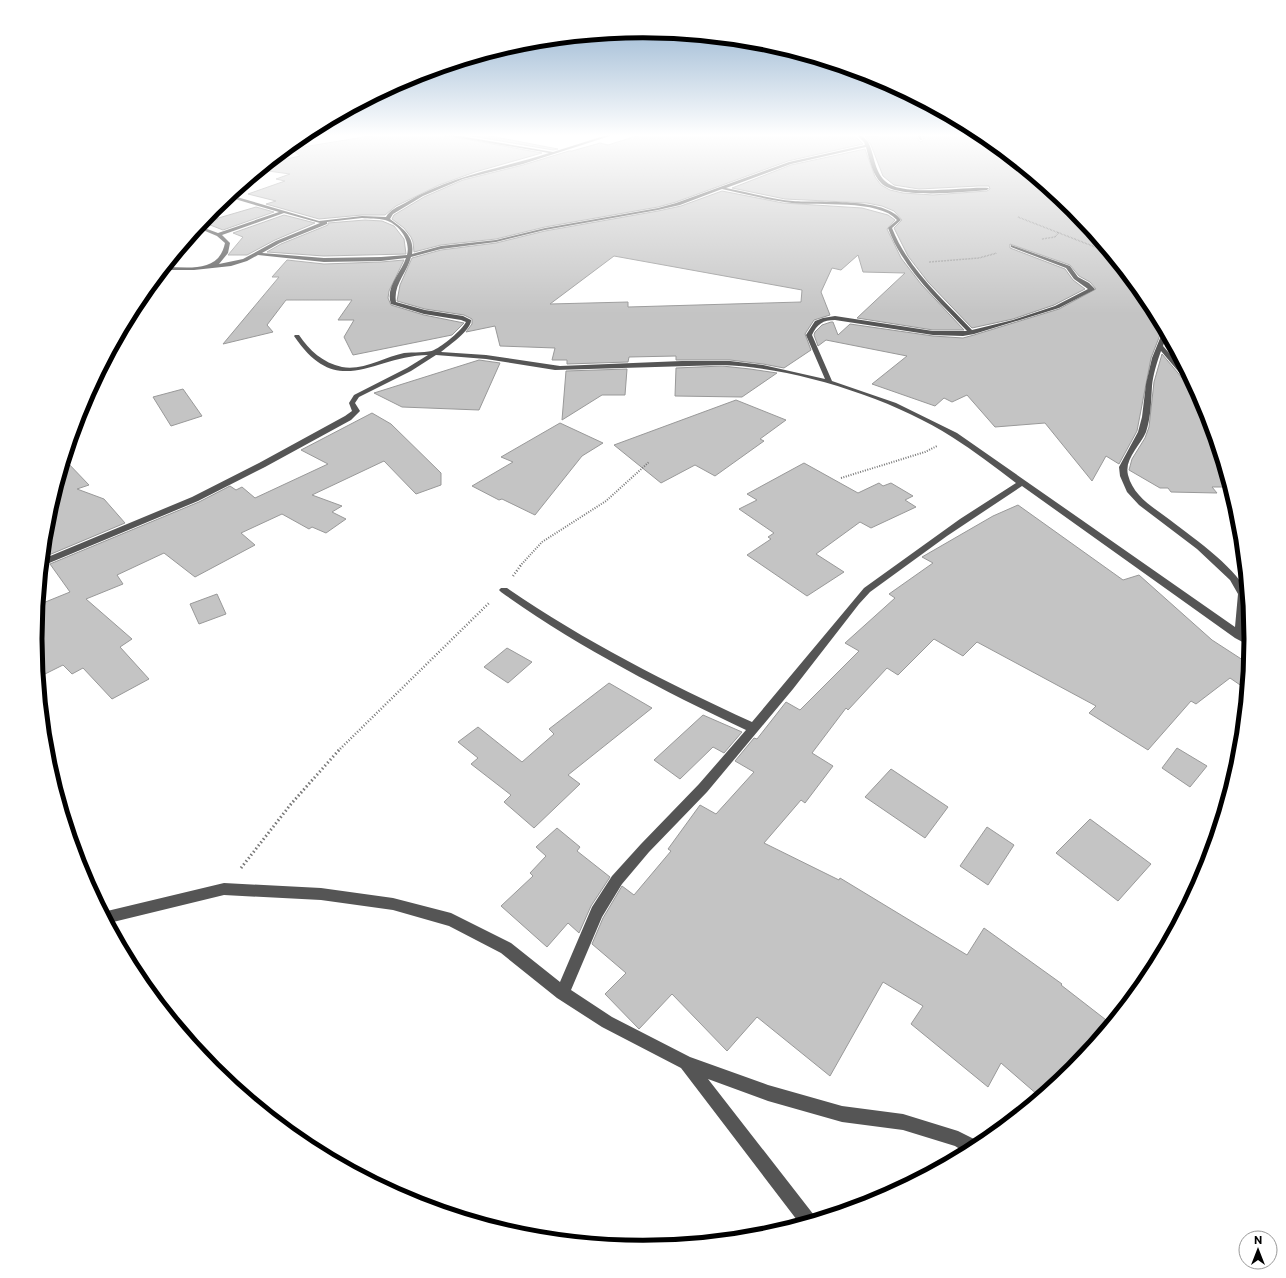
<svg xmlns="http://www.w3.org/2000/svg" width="1286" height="1278" font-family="Commissioner,sans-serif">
  <rect width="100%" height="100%" fill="#fff"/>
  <path fill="#c4c4c4" stroke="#999" fill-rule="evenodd" d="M376 135H442L542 153 475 172 439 185 396 206 385 215H362L319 219 266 204 276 201 248 194 285 181 276 179 290 174 261 170 269 163 300 156 291 149Z
    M466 135H485L558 149 553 150Z
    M640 135H829L830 137H856L863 144 788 161 676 202 658 207 545 227 496 239 441 245 414 252 413 242 411 237 404 228 392 219 394 215 424 197 463 180 523 165 569 151H572L600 143 608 145Z
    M894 135H916L920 142 923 141V135H983L1073 210 1149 301 1164 330H1162L1151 358 1137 431 1119 464 1106 456 1092 481 1045 423 995 427 967 395 952 402 944 398 935 406 872 384 907 356 826 340 818 346 814 335 815 332 822 325 831 322H833L838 335 850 324 933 336 963 338 974 335 1059 309 1096 289 1090 282 1079 276 1070 265 1010 244V248L1065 269 1073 280 1085 289 1054 305 1013 319 972 328 928 282 908 256 894 228 902 220 894 211 882 206 867 203 785 199 732 188 791 165 865 149 875 177 881 185 890 190 903 193 933 195 987 191 990 189 989 186H978L919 189 894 185 883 176 871 145 865 136Z
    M722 191 783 203 862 208 888 215 895 220 887 229 901 258 921 284 964 330H933L857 318 905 273 863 272 858 255 841 270 832 268 821 292 830 315 814 320 805 334 811 350 784 368 763 364 730 360H676V356L629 357 628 362 567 364V360H552L555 348 500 346 495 326 466 332 472 324V319L464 315 425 309 397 301 400 285 412 258 441 250 496 243 545 231 658 211 681 206ZM614 256 802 290 801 302 628 307V302L550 304Z
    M256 207 274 212 223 230 205 223 218 219H215Z
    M284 215 315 223 275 240 247 255H228L243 237 233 233Z
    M365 220 382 221 394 226 404 239 406 254 324 256 267 252 281 244 328 225V223Z
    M287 260 324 264 381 262 404 260 389 291 388 298 391 305 424 315 464 323 452 335 353 355 344 337 354 320H338L352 300H286L267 325 273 332 223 344 279 277H272Z
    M1168 337 1178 356 1185 369 1165 346Z
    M1162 354 1193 391 1197 392 1205 407 1229 487H1212L1217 493 1171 492 1168 488H1160L1129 470 1132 459 1145 438 1149 427 1154 382Z
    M479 360 500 363 479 410 402 407 374 393Z
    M722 366 750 369 777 373 742 397 675 396 676 368Z
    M627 369 625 395H602L562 420 566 371Z
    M183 389 202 416 171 426 153 397Z
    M736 400 786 420 760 439 764 441 715 476 695 465 661 483 614 445Z
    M372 413 391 424 441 473V485L416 494 384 461 312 495 342 506 332 512 346 519 326 533 312 527 309 529 282 514 241 533 255 545 195 577 164 553 117 575 123 584 86 599 132 639 120 647 149 679 112 699 83 668 72 674 63 665 39 677 35 639 38 605 70 592 50 564 199 502 230 486 236 490 242 487 255 498 328 464 301 450Z
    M560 423 603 443 582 456 535 515 502 499 499 500 472 486 513 462 501 457Z
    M65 460 89 485 77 489 104 499 125 523 44 557 47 520Z
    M804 463 858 493 879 483 883 486 891 483 913 496 905 500 916 507 871 528 860 522 816 554 844 572 807 596 747 555 771 539 768 537 774 533 739 509 757 500 747 494Z
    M1018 505 1123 580 1139 575 1212 640 1249 664 1246 689 1230 678 1196 704 1191 701 1148 750 1089 713 1096 706 977 642 963 656 934 639 898 675 887 668 848 710 846 708 812 753 833 766 805 803 801 800 764 843 839 880 840 878 967 955 984 928 1062 984 1061 985 1110 1023 1073 1069 1039 1096 1001 1063 988 1087 911 1024 923 1006 883 982 830 1076 757 1017 727 1051 672 994 639 1029 605 994 626 973 592 944 603 918 622 886 634 895 671 851 668 849 700 805 716 814 754 772 735 761 754 738 757 739 786 702 800 710 859 651 845 643 895 598 889 594 933 563 922 557 993 516Z
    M217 594 226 614 199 624 190 604Z
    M507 648 532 662 508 683 484 667Z
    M609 683 652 708 568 775 580 784 534 828 504 802 511 795 471 764 478 758 458 742 478 727 522 762 554 734 549 729Z
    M703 715 742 732 724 753 713 747 680 779 654 760Z
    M1177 748 1207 766 1190 787 1162 768Z
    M891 769 948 807 925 838 865 797Z
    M1090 819 1151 864 1118 901 1056 853Z
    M987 827 1014 845 988 885 960 866Z
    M557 828 580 847 577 851 610 877 591 906 579 933 568 923 547 947 501 906 533 876 530 873 546 856 536 847Z"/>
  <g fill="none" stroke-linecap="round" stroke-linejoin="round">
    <path stroke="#777" stroke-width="1.5" stroke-dasharray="0.5 1" stroke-linecap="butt" d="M1018 217 1108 252
      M1042 239 1055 237 1059 232
      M929 262 979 258 997 253"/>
    <path stroke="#777" stroke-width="2" stroke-dasharray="1 1.5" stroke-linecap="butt" d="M841 478 925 452 937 446
      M520 566 542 542 606 501 649 462"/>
    <path stroke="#777" stroke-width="2.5" stroke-dasharray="1 2" stroke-linecap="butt" d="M513 576 521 565
      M338 751 490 602"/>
    <path stroke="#777" stroke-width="3" stroke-dasharray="1.5 2.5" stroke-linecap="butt" d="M241 868 291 804 339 750"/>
    <path fill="#555" fill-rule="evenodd" d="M443 135H454L553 152 607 135H613L523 164 463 179 423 196 393 214 390 219C402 228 415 236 412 254L441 246 496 240 545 228 658 208 676 203 789 162 865 145 864 142 857 135H861C863 137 866 139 868 142 874 152 874 171 885 181 902 198 965 186 989 188L987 190C964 192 900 199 882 184 873 176 869 159 866 147L791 164 726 188C748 192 770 199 793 201 818 203 886 197 901 220L892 228C908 269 943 299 972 330L1013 320 1055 306 1088 289 1074 279 1066 268 1011 247V245L1070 266 1078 277 1089 283 1095 289 1094 290 1059 308 974 334 963 336 933 335 835 320C823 320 817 324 812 335L832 381 896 403 957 433 1235 627 1238 594 1230 580 1197 549 1139 505 1127 492 1120 476 1119 467 1138 432 1142 417 1146 384 1152 358 1163 331 1167 335 1163 346 1188 375 1196 391 1194 390 1161 351C1157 362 1153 375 1152 386 1151 401 1151 417 1146 432 1140 446 1124 459 1128 475 1133 495 1151 506 1166 517 1188 534 1235 566 1246 591 1250 600 1245 622 1244 633L1251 638 1250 646 1235 638 1022 486 947 536 870 592 859 604 793 689 707 792 649 852 622 884 602 917 571 990 612 1017 690 1057 768 1085 842 1106 903 1114 958 1131 980 1142 981 1145 966 1153 955 1146 903 1130 842 1122 768 1101 708 1079 817 1219 800 1224 681 1068 602 1027 557 998 501 953 449 926 393 910 321 900 224 895 109 923 103 912 224 883 321 888 393 898 451 913 511 943 560 982 592 907 612 876 641 844 699 784 746 730C660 689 578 647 501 592L499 590 501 588H507C584 641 667 683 752 722L864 588 960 519 1016 483C995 467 974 451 952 437 892 398 793 367 722 365L555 370 486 359 436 355 411 371 359 397 355 403 360 411 351 420 265 467 198 501 42 566 43 559 192 497 259 463 345 416 352 411 349 403 354 395 407 368 428 355C372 356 338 401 294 336L295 335H299C309 350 323 363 342 367 363 371 384 357 404 353 412 352 429 353 434 350 443 346 462 330 466 322L461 320 424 314 391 304C385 287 401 273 406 258L381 261 324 262 258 255 247 261 231 266 194 270H163L165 267C190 267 219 273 225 243L217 236 198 228 199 226 218 233 279 212 228 197 230 195 319 221 362 216 386 217C390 210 397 207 405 203 449 176 500 169 549 153ZM722 189C745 194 768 200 792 203 817 206 879 199 897 220L888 228C903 269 938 300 967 331H933L835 316 823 318 815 321 806 335 825 379 763 365 730 361H682L560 366 486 355 441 352C449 346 472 329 471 320L463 316 425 310 396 302C393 285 407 273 411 257L441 249 496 242 545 230 658 210 680 205ZM284 213 320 223 276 241 243 259 219 264 228 253 230 243 222 235ZM362 218C369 219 378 218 385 220 399 224 411 240 407 255L381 257 324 258 262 253 280 243 327 224V222Z
      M917 135H921L922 140H920Z"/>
  </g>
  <linearGradient id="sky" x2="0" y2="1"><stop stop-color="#8cadcc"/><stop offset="0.43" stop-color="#fff"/><stop offset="1" stop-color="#fff" stop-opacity="0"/></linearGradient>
  <rect width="1286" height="314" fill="url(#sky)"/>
  <path d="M0 0H1286V1278H0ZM42 639a601 601 0 1 1 1202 0a601 601 0 1 1-1202 0Z" fill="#fff" fill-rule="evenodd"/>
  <path fill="none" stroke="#000" stroke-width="5" d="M42 639a601 601 0 1 1 1202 0a601 601 0 1 1-1202 0Z"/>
  <g transform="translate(1258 1250)"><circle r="19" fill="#ffffff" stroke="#999999"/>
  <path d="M0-3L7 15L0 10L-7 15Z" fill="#000000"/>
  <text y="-6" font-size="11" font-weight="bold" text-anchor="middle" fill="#000000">N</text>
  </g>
</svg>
